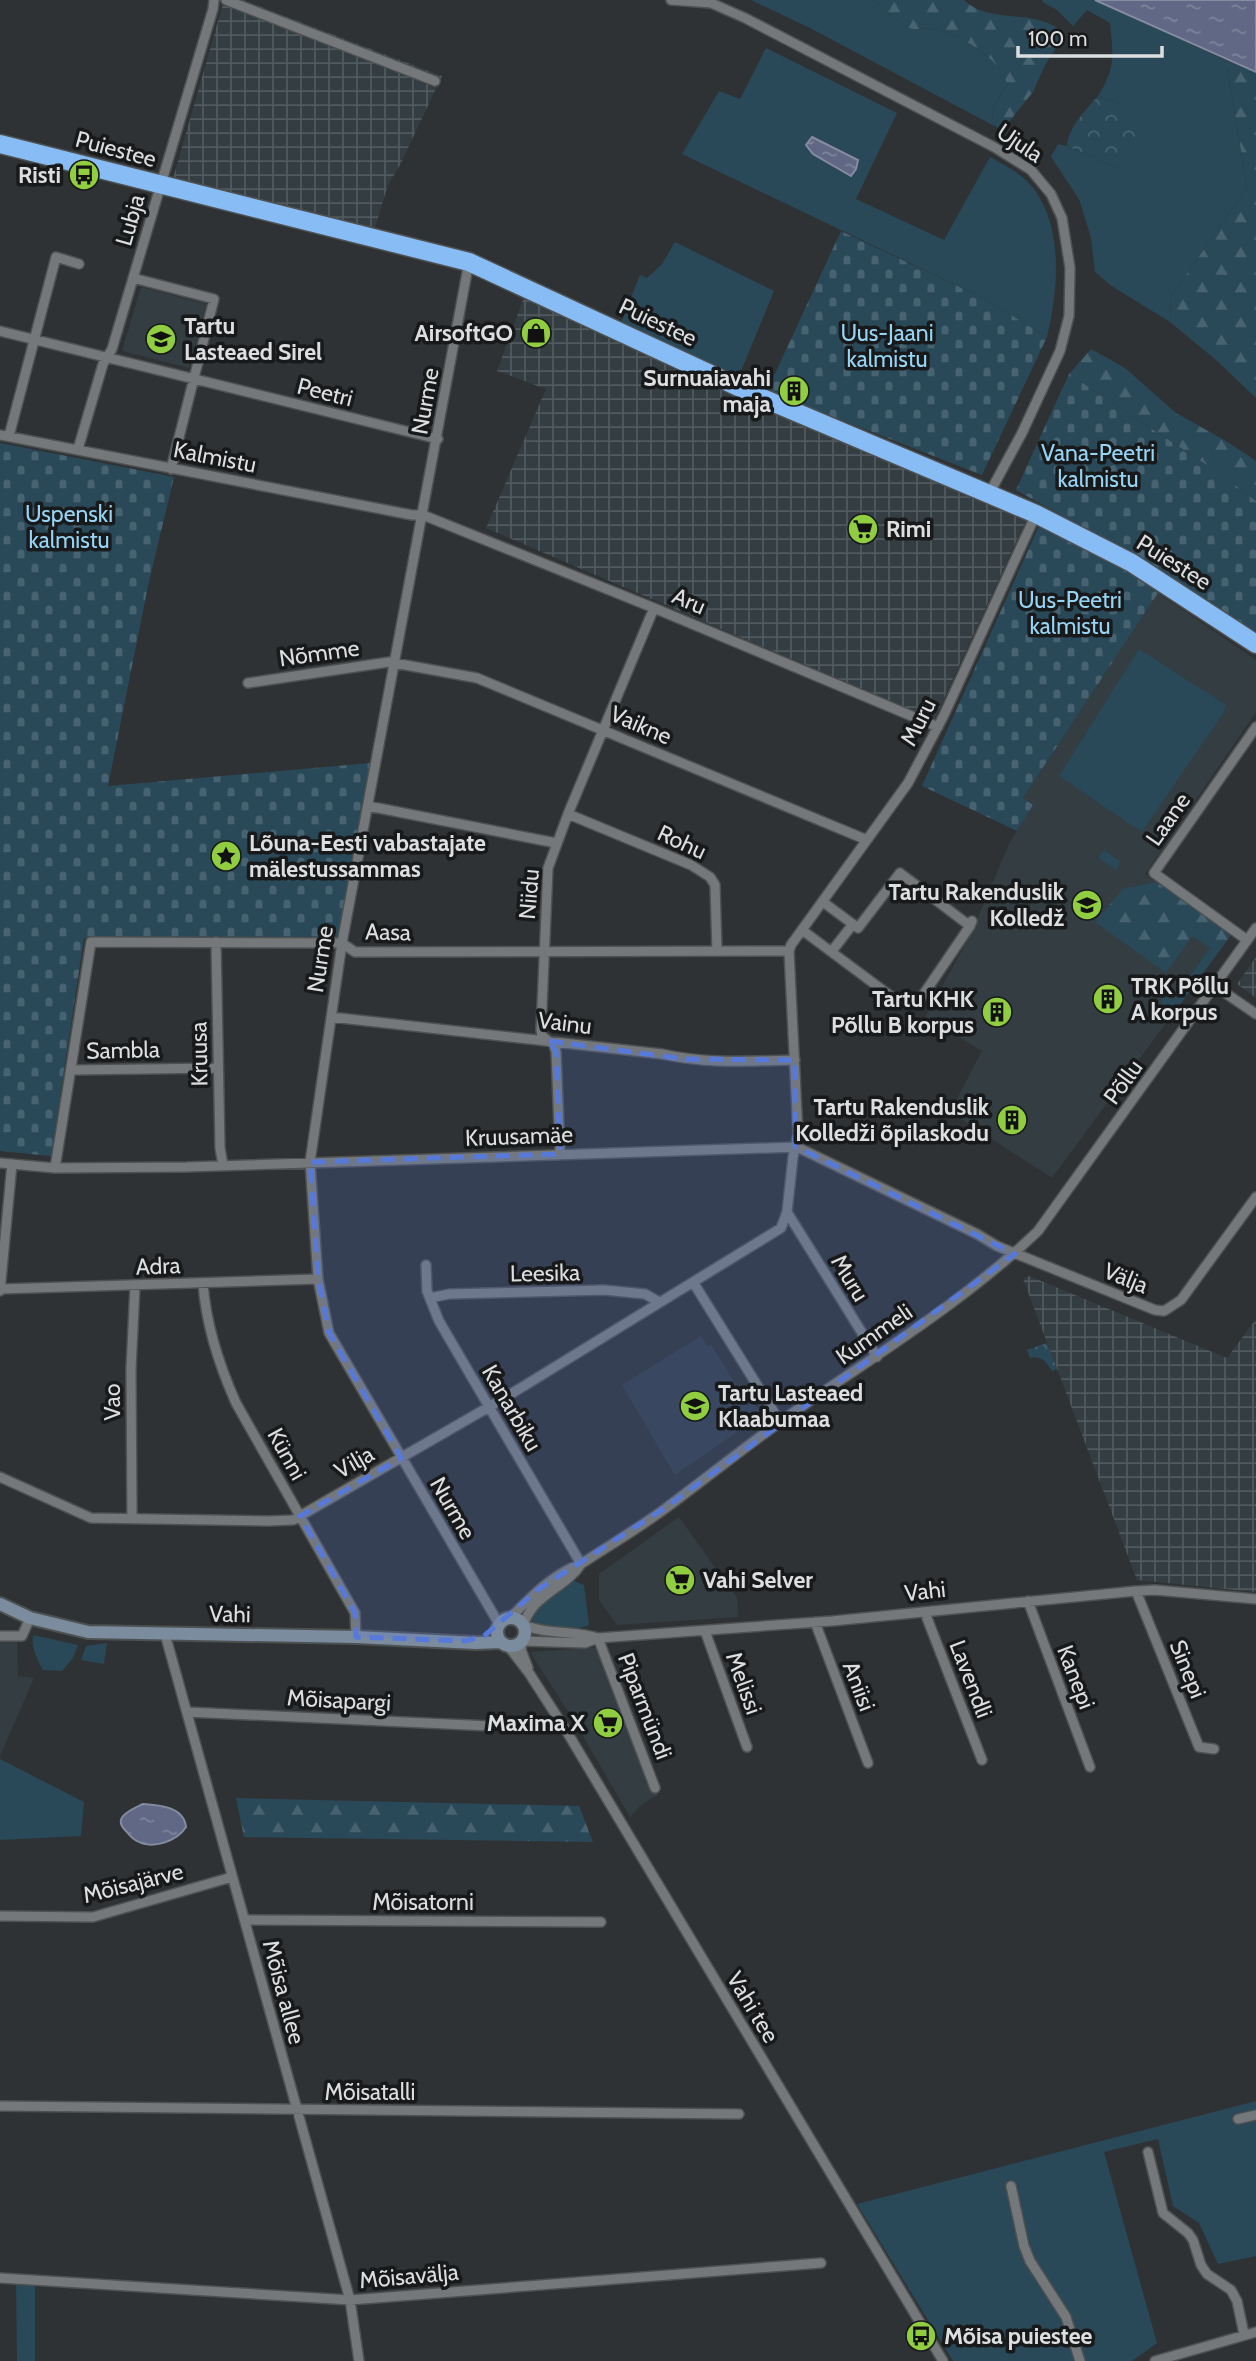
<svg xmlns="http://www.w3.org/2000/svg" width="1256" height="2361" font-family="Cabin,sans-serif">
  <defs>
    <pattern id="industrial-grid" width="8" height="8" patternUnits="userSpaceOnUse" patternTransform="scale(1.75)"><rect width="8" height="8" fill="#333d42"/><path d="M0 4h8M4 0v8" fill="none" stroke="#50595d"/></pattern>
    <pattern id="forest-firs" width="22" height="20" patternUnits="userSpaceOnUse" patternTransform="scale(1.75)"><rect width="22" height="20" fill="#294858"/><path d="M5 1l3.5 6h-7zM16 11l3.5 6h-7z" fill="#476270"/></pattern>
    <pattern id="cemetery-stones" width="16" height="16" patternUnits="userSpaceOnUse" patternTransform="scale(1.75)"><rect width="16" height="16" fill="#294858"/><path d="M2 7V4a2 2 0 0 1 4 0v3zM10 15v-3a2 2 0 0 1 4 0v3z" fill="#476270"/></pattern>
    <pattern id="park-crowns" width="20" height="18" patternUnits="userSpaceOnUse" patternTransform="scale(1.75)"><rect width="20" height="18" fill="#294858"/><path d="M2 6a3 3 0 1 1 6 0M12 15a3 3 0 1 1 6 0" fill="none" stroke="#476270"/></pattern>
    <pattern id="water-ripples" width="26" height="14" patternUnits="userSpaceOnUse" patternTransform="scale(1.75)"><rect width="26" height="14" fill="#606885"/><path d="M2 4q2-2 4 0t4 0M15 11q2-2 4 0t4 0" fill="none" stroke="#7e849b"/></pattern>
  </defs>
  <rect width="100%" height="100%" fill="#2f3234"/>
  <path fill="#333d42" d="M141 287 206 304 189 368 122 351Z
    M1158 593 1256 660V712L1145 874 1223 928 1230 936 1052 1178 950 1112 982 1051 925 1017 970 936 1009 844 1032 805 1023 798Z
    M701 1336 707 1346 711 1345 748 1404 753 1401 761 1415 675 1475 622 1385Z
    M679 1517 737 1598 738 1617 617 1625 599 1600V1574Z
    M0 1642H17L18 1676 34 1678 0 1756Z
    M605 1647 658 1795 642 1804 630 1817 576 1724 530 1652Z"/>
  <path fill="url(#industrial-grid)" d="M224 0H243L442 76 400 165 388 185 374 231 172 182Z
    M525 294 1027 518 934 720 486 528 546 389 497 371Z
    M1256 957V998L1237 984Z
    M1029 1276 1227 1358 1256 1319V1592L1137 1580 1023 1279Z"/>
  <path fill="#294858" d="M751 0H873C884 7 902 28 913 29 921 30 927 27 935 29 959 34 1003 60 1007 85 998 102 985 109 998 128L810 28Z
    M1043 0H1095L1226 60 1247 188 1171 296 1170 322 1110 285 1095 272 1091 238 1079 199 1051 157 1058 144 1067 146 1120 169 1138 136 1124 105 1098 96C1116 68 1113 54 1110 23L1087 10 1073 26 1057 10 1042 2Z
    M766 48 897 113 856 199 944 240 990 157C1006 166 1023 174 1034 189 1064 230 1058 291 1047 337L983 298 682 154 719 91 740 99Z
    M675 242 774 291 739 376 621 323 640 275 647 278 662 264Z
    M1139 649 1226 705 1224 712 1142 832 1059 776Z
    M1104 850 1121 862 1116 870 1098 858Z
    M1210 948 1218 953 1171 1017C1163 1012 1160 1008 1162 998L1167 997 1173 1000Z
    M574 1581 584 1585 589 1625C576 1631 545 1630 533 1622V1610Z
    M33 1635 78 1645 73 1658 62 1671 43 1670C37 1660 31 1647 33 1635Z
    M107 1643 104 1664 81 1660 86 1646Z
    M0 1759 84 1802 81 1836 0 1840Z
    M1256 2101V2256L1218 2264 1199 2223 1173 2206 1158 2139 1104 2152 1157 2343 1132 2361H953L857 2204Z
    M16 2279 35 2280V2361H17Z"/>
  <path fill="url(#forest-firs)" d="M873 0H964C989 24 1030 9 1059 29L1061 40 1045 65 1033 92 1004 128H998C985 109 998 102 1007 85 1003 60 959 34 935 29 927 27 920 30 913 29 902 28 884 7 873 0Z
    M1226 60 1256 72V398L1215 359 1170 322 1171 296 1247 188Z
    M1091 349 1125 368 1176 413 1226 441 1256 461V501L1226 478 1069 374Z
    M1156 882 1223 928 1230 936 1218 953 1192 936 1166 973 1095 922 1123 889Z
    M236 1798 579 1806 593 1842 244 1837Z"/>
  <path fill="url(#cemetery-stones)" d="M841 231 983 298 1047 337 982 475 767 391Z
    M1069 374 1226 478 1256 501V634L1143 561 1016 490Z
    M0 443 174 477 148 586 108 786 370 763 339 937 84 938 51 1156 0 1151Z
    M1039 526 1131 573 1158 593 1023 798 1033 805 1017 831 922 786Z"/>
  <path fill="url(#park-crowns)" d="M1098 96 1124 105 1139 136 1120 169 1067 146C1069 126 1086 110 1098 96Z
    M1047 1343 1057 1369 1052 1371C1047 1362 1040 1355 1030 1358L1027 1350Z"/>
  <path fill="url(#water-ripples)" stroke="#858ba0" stroke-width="2" d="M1095 0H1256V72Z
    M812 137 858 160 856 169 851 176 813 154 806 145Z
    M143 1804C160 1805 184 1807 186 1827 177 1841 153 1850 137 1841 132 1839 129 1834 125 1830 122 1827 120 1824 121 1820 122 1813 137 1807 143 1804Z"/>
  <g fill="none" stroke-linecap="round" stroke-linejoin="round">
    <g stroke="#4e5152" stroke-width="12">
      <path id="street" d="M226 0 435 81
        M671 0 711 3 745 18 994 147 1031 170 1051 194 1062 218 1070 268 1069 316 1060 351 1022 433 989 494
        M469 262 342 943 310 1162 318 1279 329 1333 499 1624
        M133 278 214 299 171 469
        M0 331 438 439
        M0 435 412 515H423L654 608 938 727
        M9 436 56 257 79 264
        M78 449 103 364 112 349 213 9 214 0
        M248 683 389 662 477 678 867 840
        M368 806 556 843
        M568 814 691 865 710 877 715 885 717 951
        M823 902 858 928 900 873 970 926 972 921
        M802 930 896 1000C905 1005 913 1006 921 998L970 926
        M1247 940 1154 873 1256 727
        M216 942 220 1148 223 1165
        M832 951 853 924
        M1215 986 1256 1014
        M331 1017 662 1054C706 1064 750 1061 795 1060
        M71 1070 218 1068
        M560 1154 556 1052 554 1045 542 1036 541 1030 548 868 568 814 654 608
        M0 1163 55 1168 186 1167 797 1147 977 1234 997 1246 1155 1310 1164 1311 1181 1300 1256 1197
        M55 1168 91 942 342 943 355 952 789 951
        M426 1265 427 1291 439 1321 581 1564
        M693 1282 780 1422
        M203 1283C206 1326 219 1365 236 1403L355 1613 356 1637
        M0 1289 318 1279
        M0 1291 12 1164
        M430 1298 449 1294 604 1290 645 1294 659 1302
        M877 1357 787 1212 793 1157 798 1134 789 951 791 945 908 783 944 715 1036 514
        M0 1477 91 1518 268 1521 293 1520 501 1400 781 1228 787 1212
        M132 1518 131 1369 135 1286
        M581 1564C566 1588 531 1595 524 1625 548 1635 574 1630 598 1638
        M1136 1591 1199 1747 1214 1749
        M1028 1601 1090 1767
        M927 1612V1618L982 1760
        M511 1617C532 1596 553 1574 581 1564 610 1545 639 1528 666 1508 709 1476 750 1443 794 1412 877 1354 965 1301 1038 1231L1256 928
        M815 1622 868 1763
        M705 1631 747 1747
        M165 1634 350 2300 359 2361
        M0 1636H22L30 1618
        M598 1638 655 1788
        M508 1646 529 1673 567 1732 943 2361
        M528 1668 521 1650 522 1641 585 1643 598 1638 832 1621 1136 1591 1155 1590 1256 1599
        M187 1712 490 1726
        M0 1916 93 1917 232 1877
        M245 1920 601 1922
        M0 2106 739 2114
        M1238 2119 1256 2115
        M1148 2152 1163 2213 1188 2233 1193 2240 1201 2265 1207 2274 1231 2290 1237 2301 1244 2334
        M1011 2186 1024 2246 1030 2261 1066 2317 1080 2361
        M0 2278 350 2300 821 2263
        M1155 2361 1256 2332"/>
    </g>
    <g stroke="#4e5152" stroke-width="16">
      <path id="secondary" d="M0 1604 30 1618 88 1632 356 1637 476 1643 501 1642
        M497 1632a14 14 0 1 1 28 0a14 14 0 1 1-28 0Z"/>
    </g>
    <g stroke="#4e5152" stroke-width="21">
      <path id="highway" d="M0 144 469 262 760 397 1036 514 1132 563 1256 644"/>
    </g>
    <use href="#street" stroke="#75787a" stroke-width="9"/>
    <use href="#secondary" stroke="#7b8c9f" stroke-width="12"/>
    <use href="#highway" stroke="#88bcf5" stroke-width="18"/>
  </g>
  <path fill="#5679da" fill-opacity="0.2" stroke="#5679da" stroke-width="5" stroke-dasharray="14 9" stroke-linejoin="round" d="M549 1041 685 1059 795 1060V1146L1015 1254 665 1508 539 1589 484 1636 465 1641 356 1637 355 1613 300 1516 401 1458 329 1333 318 1279 310 1162 560 1154 556 1052Z"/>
  <defs>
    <g id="bus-disc" transform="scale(1.575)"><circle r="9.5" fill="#90cd40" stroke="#18191a"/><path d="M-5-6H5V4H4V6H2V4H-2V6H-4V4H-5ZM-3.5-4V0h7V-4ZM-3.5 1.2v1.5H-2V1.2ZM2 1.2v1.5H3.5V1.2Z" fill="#111"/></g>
    <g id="shop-disc" transform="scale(1.575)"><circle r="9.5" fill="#90cd40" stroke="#18191a"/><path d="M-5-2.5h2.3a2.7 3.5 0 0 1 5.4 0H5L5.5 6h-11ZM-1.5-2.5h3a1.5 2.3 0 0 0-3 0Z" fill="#111"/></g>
    <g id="school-disc" transform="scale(1.575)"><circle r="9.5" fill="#90cd40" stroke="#18191a"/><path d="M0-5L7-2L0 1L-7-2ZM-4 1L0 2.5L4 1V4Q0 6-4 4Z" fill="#111"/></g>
    <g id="building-disc" transform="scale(1.575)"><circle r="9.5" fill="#90cd40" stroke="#18191a"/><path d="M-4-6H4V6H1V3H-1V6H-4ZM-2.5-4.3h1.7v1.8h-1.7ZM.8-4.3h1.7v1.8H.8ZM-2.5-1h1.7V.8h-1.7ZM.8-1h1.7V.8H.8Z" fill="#111"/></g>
    <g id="supermarket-disc" transform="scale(1.575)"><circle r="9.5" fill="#90cd40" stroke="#18191a"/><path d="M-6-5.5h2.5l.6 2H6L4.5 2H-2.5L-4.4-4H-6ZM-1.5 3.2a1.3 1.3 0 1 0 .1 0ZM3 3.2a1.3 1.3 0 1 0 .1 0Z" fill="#111"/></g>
    <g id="sight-disc" transform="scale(1.575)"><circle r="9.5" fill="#90cd40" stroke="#18191a"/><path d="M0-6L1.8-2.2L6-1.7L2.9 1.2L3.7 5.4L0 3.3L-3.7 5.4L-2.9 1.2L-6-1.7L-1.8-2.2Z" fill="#111"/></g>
    <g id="university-disc" transform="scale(1.575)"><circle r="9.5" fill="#90cd40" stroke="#18191a"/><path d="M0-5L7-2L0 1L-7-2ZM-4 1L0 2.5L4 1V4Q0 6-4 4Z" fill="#111"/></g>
  </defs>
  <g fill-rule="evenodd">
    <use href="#bus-disc" x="84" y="175"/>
    <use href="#shop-disc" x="536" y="333"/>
    <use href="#school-disc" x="161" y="339"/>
    <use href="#building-disc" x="794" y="391"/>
    <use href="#supermarket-disc" x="863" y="529"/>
    <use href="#sight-disc" x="226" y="856"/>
    <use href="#university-disc" x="1087" y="905"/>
    <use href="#building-disc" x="1108" y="999"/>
    <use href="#building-disc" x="997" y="1012"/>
    <use href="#building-disc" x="1012" y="1120"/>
    <use href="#school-disc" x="695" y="1406"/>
    <use href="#supermarket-disc" x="680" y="1580"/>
    <use href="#supermarket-disc" x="608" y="1723"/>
    <use href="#bus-disc" x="921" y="2336"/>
  </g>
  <g text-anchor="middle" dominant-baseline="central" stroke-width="7" stroke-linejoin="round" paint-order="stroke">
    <g font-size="23" fill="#dcdedf" stroke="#18191a">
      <text transform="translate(1020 143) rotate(34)">Ujula</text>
      <text transform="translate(116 149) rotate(15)">Puiestee</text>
      <text transform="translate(130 220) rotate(-74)">Lubja</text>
      <text transform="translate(658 322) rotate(25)">Puiestee</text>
      <text transform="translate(325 392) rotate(14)">Peetri</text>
      <text transform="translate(425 401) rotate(-80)">Nurme</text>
      <text transform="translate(215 457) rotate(11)">Kalmistu</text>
      <text transform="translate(1174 562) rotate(32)">Puiestee</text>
      <text transform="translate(689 601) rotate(23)">Aru</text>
      <text transform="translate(319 653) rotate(-8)">Nõmme</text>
      <text transform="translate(918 722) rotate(-63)">Muru</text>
      <text transform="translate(641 725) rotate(23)">Vaikne</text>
      <text transform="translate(1168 819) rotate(-55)">Laane</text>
      <text transform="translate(682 842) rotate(25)">Rohu</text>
      <text transform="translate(529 894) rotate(-85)">Niidu</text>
      <text transform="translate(388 932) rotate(1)">Aasa</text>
      <text transform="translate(320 959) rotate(-81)">Nurme</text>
      <text transform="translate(565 1023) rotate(7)">Vainu</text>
      <text transform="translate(123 1050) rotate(-1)">Sambla</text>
      <text transform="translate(199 1054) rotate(-91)">Kruusa</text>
      <text transform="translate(1123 1082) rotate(-54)">Põllu</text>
      <text transform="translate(519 1136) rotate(-2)">Kruusamäe</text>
      <text transform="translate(158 1266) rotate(-2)">Adra</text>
      <text transform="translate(545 1273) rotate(-1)">Leesika</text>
      <text transform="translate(850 1278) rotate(59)">Muru</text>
      <text transform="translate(1126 1278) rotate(22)">Välja</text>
      <text transform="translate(874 1334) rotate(-35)">Kummeli</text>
      <text transform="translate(112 1402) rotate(-91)">Vao</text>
      <text transform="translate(512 1408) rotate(60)">Kanarbiku</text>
      <text transform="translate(287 1454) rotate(61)">Künni</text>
      <text transform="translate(354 1462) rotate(-30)">Vilja</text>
      <text transform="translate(453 1508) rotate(60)">Nurme</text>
      <text transform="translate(925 1591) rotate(-6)">Vahi</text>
      <text transform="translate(230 1614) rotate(1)">Vahi</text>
      <text transform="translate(1188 1669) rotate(68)">Sinepi</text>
      <text transform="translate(1076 1677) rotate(69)">Kanepi</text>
      <text transform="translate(971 1679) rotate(69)">Lavendli</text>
      <text transform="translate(744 1683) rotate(70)">Melissi</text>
      <text transform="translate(859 1686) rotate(69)">Aniisi</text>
      <text transform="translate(339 1700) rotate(3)">Mõisapargi</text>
      <text transform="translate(645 1706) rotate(69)">Piparmündi</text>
      <text transform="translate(133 1883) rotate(-14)">Mõisajärve</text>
      <text x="423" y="1902">Mõisatorni</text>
      <text transform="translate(284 1992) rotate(75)">Mõisa allee</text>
      <text transform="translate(753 2007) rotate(59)">Vahi tee</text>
      <text x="370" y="2092">Mõisatalli</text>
      <text transform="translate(409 2276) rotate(-5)">Mõisavälja</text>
    </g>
    <g font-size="23" font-weight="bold" fill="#dcdedf" stroke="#18191a" text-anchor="end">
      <text x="61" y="175">Risti</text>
      <text x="184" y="326" text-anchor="start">Tartu<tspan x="184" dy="26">Lasteaed Sirel</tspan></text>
      <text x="513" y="333">AirsoftGO</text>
      <text x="771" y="378">Surnuaiavahi<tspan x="771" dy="26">maja</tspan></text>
      <text x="886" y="529" text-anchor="start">Rimi</text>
      <text x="249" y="843" text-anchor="start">Lõuna-Eesti vabastajate<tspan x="249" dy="26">mälestussammas</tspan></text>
      <text x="1064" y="892">Tartu Rakenduslik<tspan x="1064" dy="26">Kolledž</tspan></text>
      <text x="1131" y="986" text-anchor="start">TRK Põllu<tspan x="1131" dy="26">A korpus</tspan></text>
      <text x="974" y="999">Tartu KHK<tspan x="974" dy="26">Põllu B korpus</tspan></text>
      <text x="989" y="1107">Tartu Rakenduslik<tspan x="989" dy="26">Kolledži õpilaskodu</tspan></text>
      <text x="718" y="1393" text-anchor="start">Tartu Lasteaed<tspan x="718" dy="26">Klaabumaa</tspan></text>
      <text x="703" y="1580" text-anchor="start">Vahi Selver</text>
      <text x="585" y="1723">Maxima X</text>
      <text x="944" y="2336" text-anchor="start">Mõisa puiestee</text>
    </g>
    <g font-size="23" fill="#97d4f4" stroke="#18191a">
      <text x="887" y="333">Uus-Jaani<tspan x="887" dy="26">kalmistu</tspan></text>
      <text x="1098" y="453">Vana-Peetri<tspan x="1098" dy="26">kalmistu</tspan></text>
      <text x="69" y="514">Uspenski<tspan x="69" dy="26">kalmistu</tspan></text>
      <text x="1070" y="600">Uus-Peetri<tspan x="1070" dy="26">kalmistu</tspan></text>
    </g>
  </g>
  <path d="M1018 46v10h144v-10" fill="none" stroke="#dcdedf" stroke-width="3.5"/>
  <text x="1028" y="46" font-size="21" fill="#dcdedf" stroke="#18191a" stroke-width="5" paint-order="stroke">100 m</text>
</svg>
